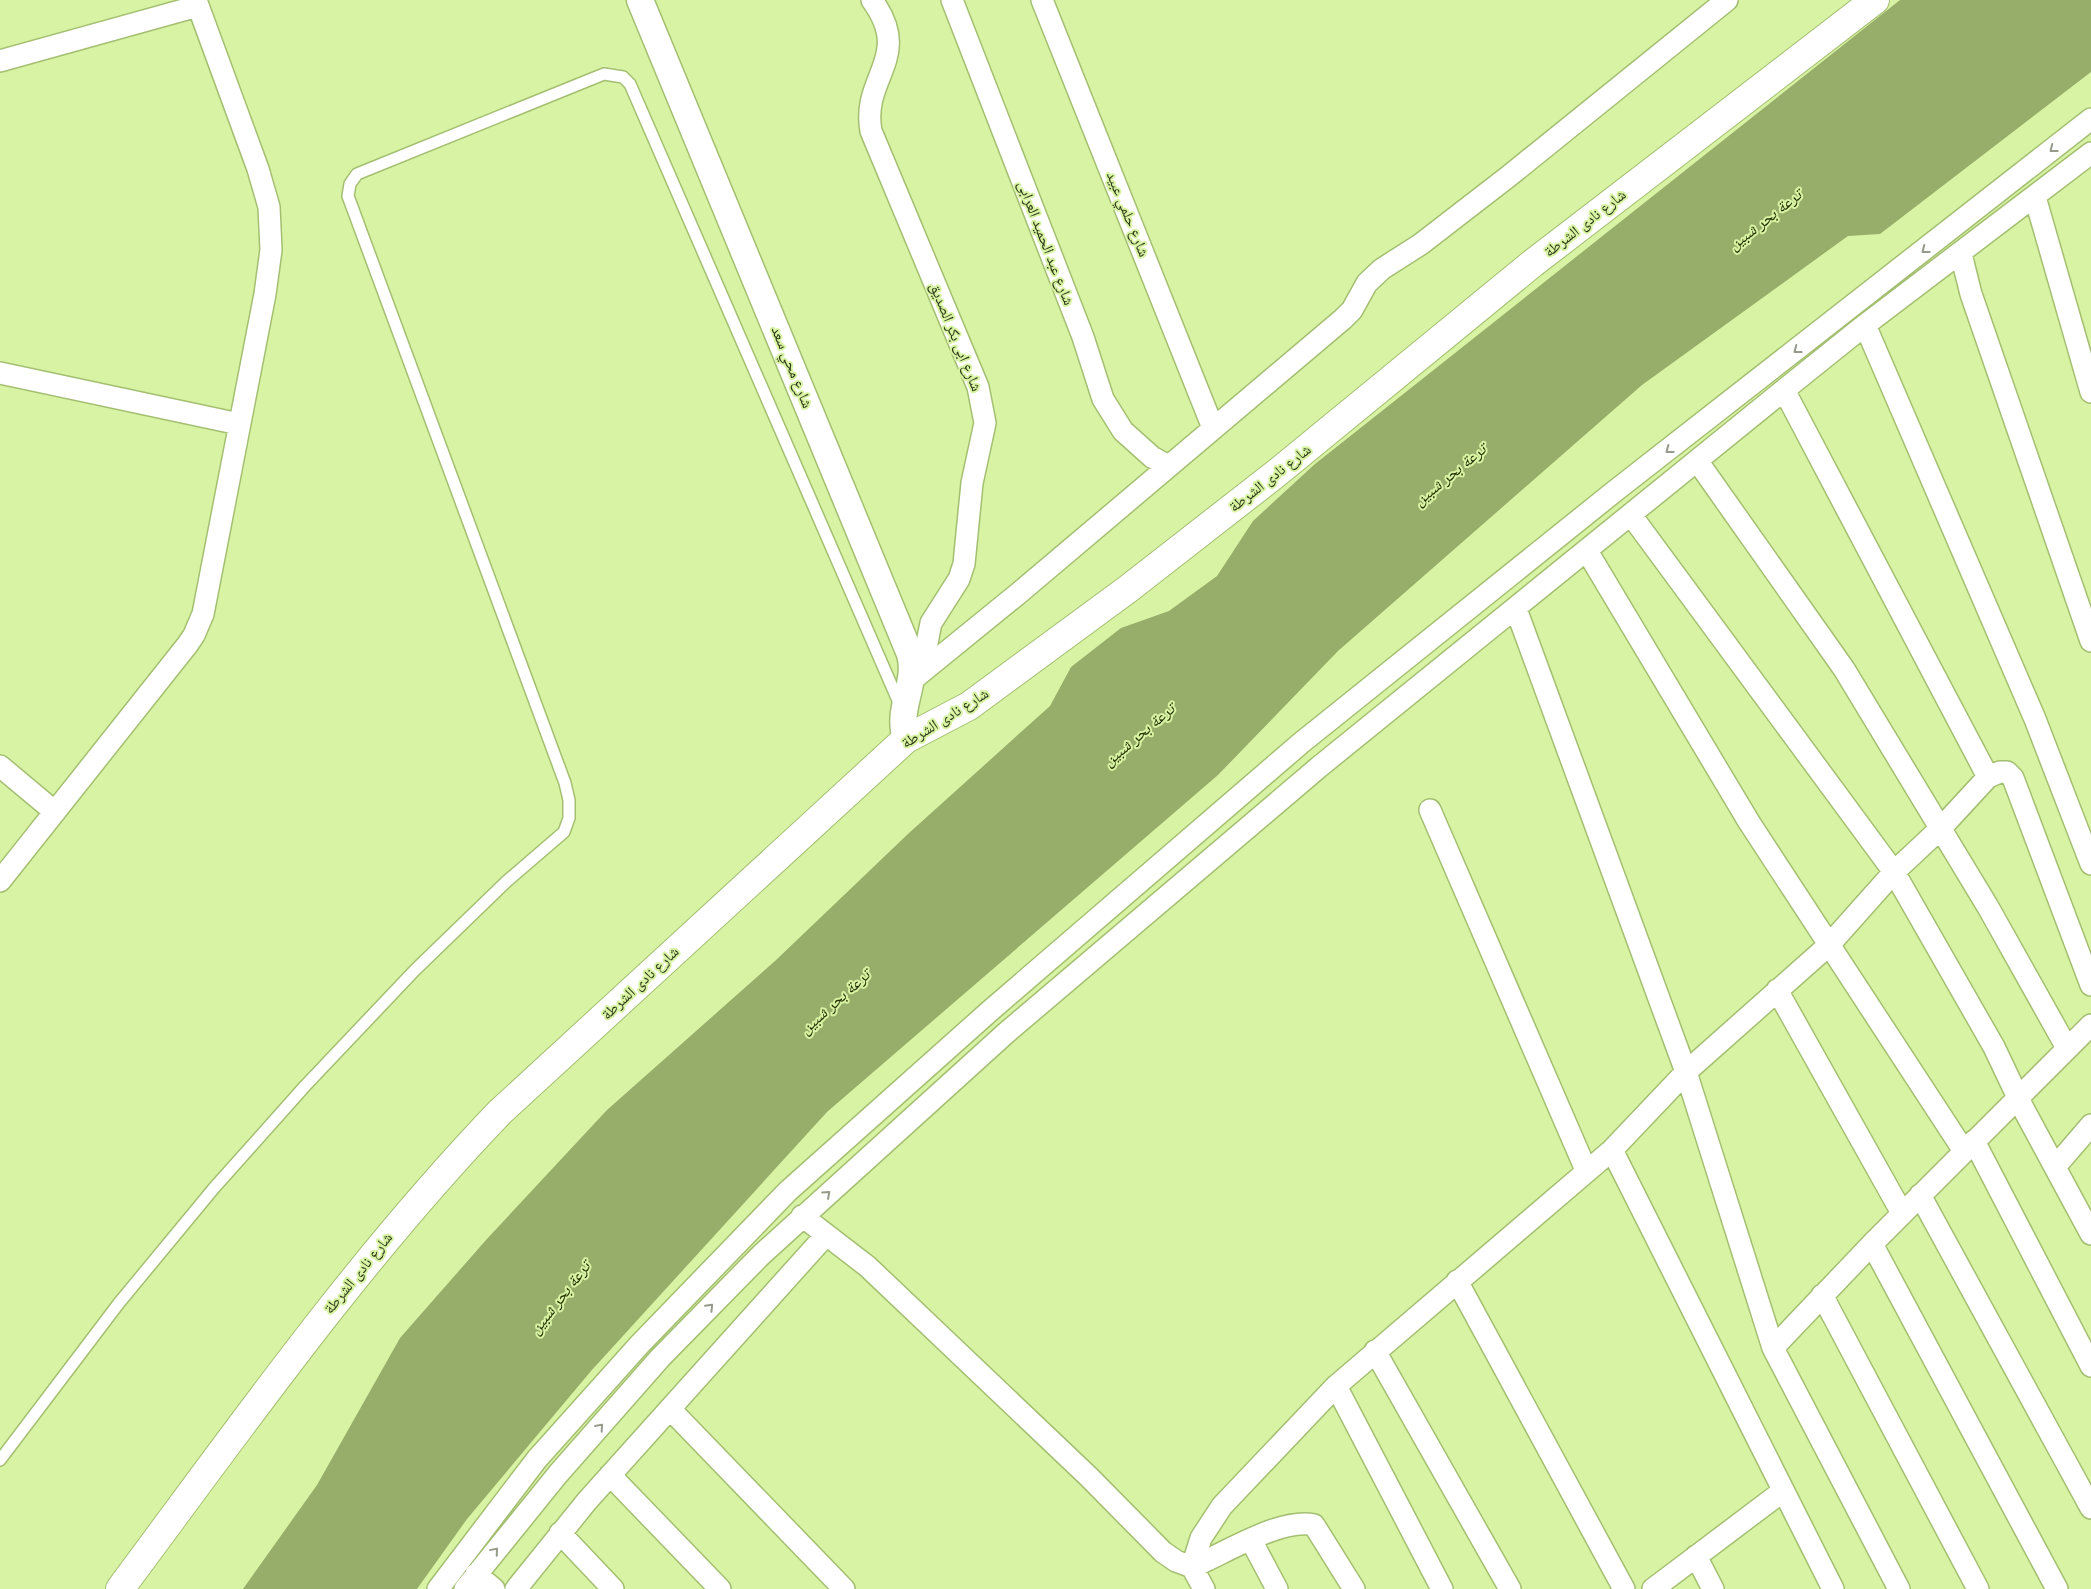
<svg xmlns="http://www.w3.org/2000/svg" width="2091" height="1589" font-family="'Varela Round','Noto Naskh Arabic',sans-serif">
  <rect width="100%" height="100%" fill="#d7f3a3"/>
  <path fill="#97ae6b" d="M1900 0H2091V72L1880 234 1848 236 1642 385 1338 651 1218 775 827 1112 591 1371 467 1519 417 1589H243L317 1485 400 1338 486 1240 607 1110 775 961 909 833 1050 706 1071 667 1121 628 1169 611 1217 576 1253 521 1315 464Z"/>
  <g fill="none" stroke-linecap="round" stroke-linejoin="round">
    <g stroke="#a4bf71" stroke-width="14">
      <path id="service" d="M0 1460 119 1303 214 1188 305 1086 415 970 507 881 564 832 569 818V800L565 783 348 196 350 184 357 174 604 74 623 77 630 84 900 705"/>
    </g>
    <g stroke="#a4bf71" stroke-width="24">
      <path id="minor" d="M872 0C914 58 861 76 871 131L978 387 985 423 972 483 964 564 959 579 931 623 925 653 915 676
        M952 0 1083 337 1103 399 1123 431 1152 457 1168 466
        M1042 0 1213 428
        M0 61 198 6
        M2035 197 2091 392
        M1961 254 1971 294 2091 641
        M1865 325 2035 719 2091 864
        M0 373 239 424
        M1784 390 1988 777 2000 772H2007L2013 778 2091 985
        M1698 462 1844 669 1988 907 2067 1048
        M1631 515 1894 872 1994 1047 2023 1108 2091 1234
        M1587 551 1749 822 1964 1151
        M1516 609 1686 1072 1773 1348 1899 1589
        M912 680 1019 593 1343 319 1352 310 1367 283 1382 269 1421 244 1509 176 1727 0
        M0 766 55 812
        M1430 810 1586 1170
        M0 881 188 644 194 635 203 614 265 294 271 250 269 207 258 169 196 0
        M1777 990 1902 1213
        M1974 1141 2091 1366
        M1612 1150 1833 1589
        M2055 1167 2091 1125
        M1920 1195 2091 1508
        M802 1216 867 1266 1089 1477 1163 1552 1176 1561 1192 1567C1224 1554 1281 1517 1314 1525L1354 1589
        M1872 1244 2057 1589
        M1457 1281 1624 1589
        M1822 1295 1978 1589
        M1773 1348 1872 1244 2091 1025
        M1375 1351 1510 1589
        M1336 1386 1442 1589
        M670 1409 844 1589
        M610 1475 720 1589
        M560 1533 613 1589
        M1251 1540 1277 1589
        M1696 1556 1713 1589
        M476 1574 494 1589
        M438 1589 537 1459 640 1344 788 1191 991 1010 1301 743 1615 491 2091 119
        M465 1589 558 1474 660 1358 761 1255 1006 1033 1319 767 1784 390 1865 325 2091 153
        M516 1589 587 1501 826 1235
        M1204 1589 1192 1567 1201 1538 1222 1506 1336 1386 1612 1150 1686 1072 1829 945 1894 872 1941 828 1988 777
        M1653 1589 1783 1491"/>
    </g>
    <g stroke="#a4bf71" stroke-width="29">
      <path id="tertiary" d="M640 0 910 654C918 684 896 708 906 739"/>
    </g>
    <g stroke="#a4bf71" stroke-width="30">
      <path id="secondary" d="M120 1589C242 1425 359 1259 500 1112L906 739 969 706 1128 589 1278 472 1533 263 1875 0"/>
    </g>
    <use href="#service" stroke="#fff" stroke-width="11"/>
    <use href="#minor" stroke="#fff" stroke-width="21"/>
    <use href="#tertiary" stroke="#fff" stroke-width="26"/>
    <use href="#secondary" stroke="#fff" stroke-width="28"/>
  </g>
  <defs><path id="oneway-chevron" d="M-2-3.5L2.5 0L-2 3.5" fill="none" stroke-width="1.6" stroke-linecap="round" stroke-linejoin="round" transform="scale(1.25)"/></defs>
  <g stroke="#959a8a">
    <use href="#oneway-chevron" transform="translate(2053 149) rotate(142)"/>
    <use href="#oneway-chevron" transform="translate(1925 250) rotate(142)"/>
    <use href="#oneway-chevron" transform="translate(1797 350) rotate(142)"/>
    <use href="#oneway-chevron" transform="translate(1669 450) rotate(143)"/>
    <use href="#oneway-chevron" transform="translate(827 1194) rotate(-42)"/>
    <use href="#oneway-chevron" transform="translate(710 1307) rotate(-46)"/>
    <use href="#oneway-chevron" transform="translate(600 1427) rotate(-49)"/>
    <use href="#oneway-chevron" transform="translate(495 1551) rotate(-50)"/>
  </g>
  <g text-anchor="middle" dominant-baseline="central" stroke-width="4" stroke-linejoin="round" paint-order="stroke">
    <g font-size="15" fill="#2b3615" stroke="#d7f3a3">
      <text transform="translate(1128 214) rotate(68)">شارع حلمي عبيد</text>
      <text transform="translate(1585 223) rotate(-38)">شارع نادى الشرطة</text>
      <text transform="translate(1046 243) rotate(69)">شارع عبد الحميد العرابى</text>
      <text transform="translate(956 337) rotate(68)">شارع ابى بكر الصديق</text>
      <text transform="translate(792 367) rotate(68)">شارع محي سعد</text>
      <text transform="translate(1270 478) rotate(-38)">شارع نادى الشرطة</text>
      <text transform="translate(945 718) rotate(-32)">شارع نادى الشرطة</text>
      <text transform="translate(640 983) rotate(-43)">شارع نادى الشرطة</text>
      <text transform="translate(358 1273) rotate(-51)">شارع نادى الشرطة</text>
    </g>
    <g font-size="16" font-style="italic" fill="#233000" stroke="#d7f3a3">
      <text transform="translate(1765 220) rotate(-38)">ترعة بحر شبين</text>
      <text transform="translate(1450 475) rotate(-39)">ترعة بحر شبين</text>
      <text transform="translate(1139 735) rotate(-40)">ترعة بحر شبين</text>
      <text transform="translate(835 1002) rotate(-42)">ترعة بحر شبين</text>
      <text transform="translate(560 1298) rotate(-52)">ترعة بحر شبين</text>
    </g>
  </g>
</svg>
